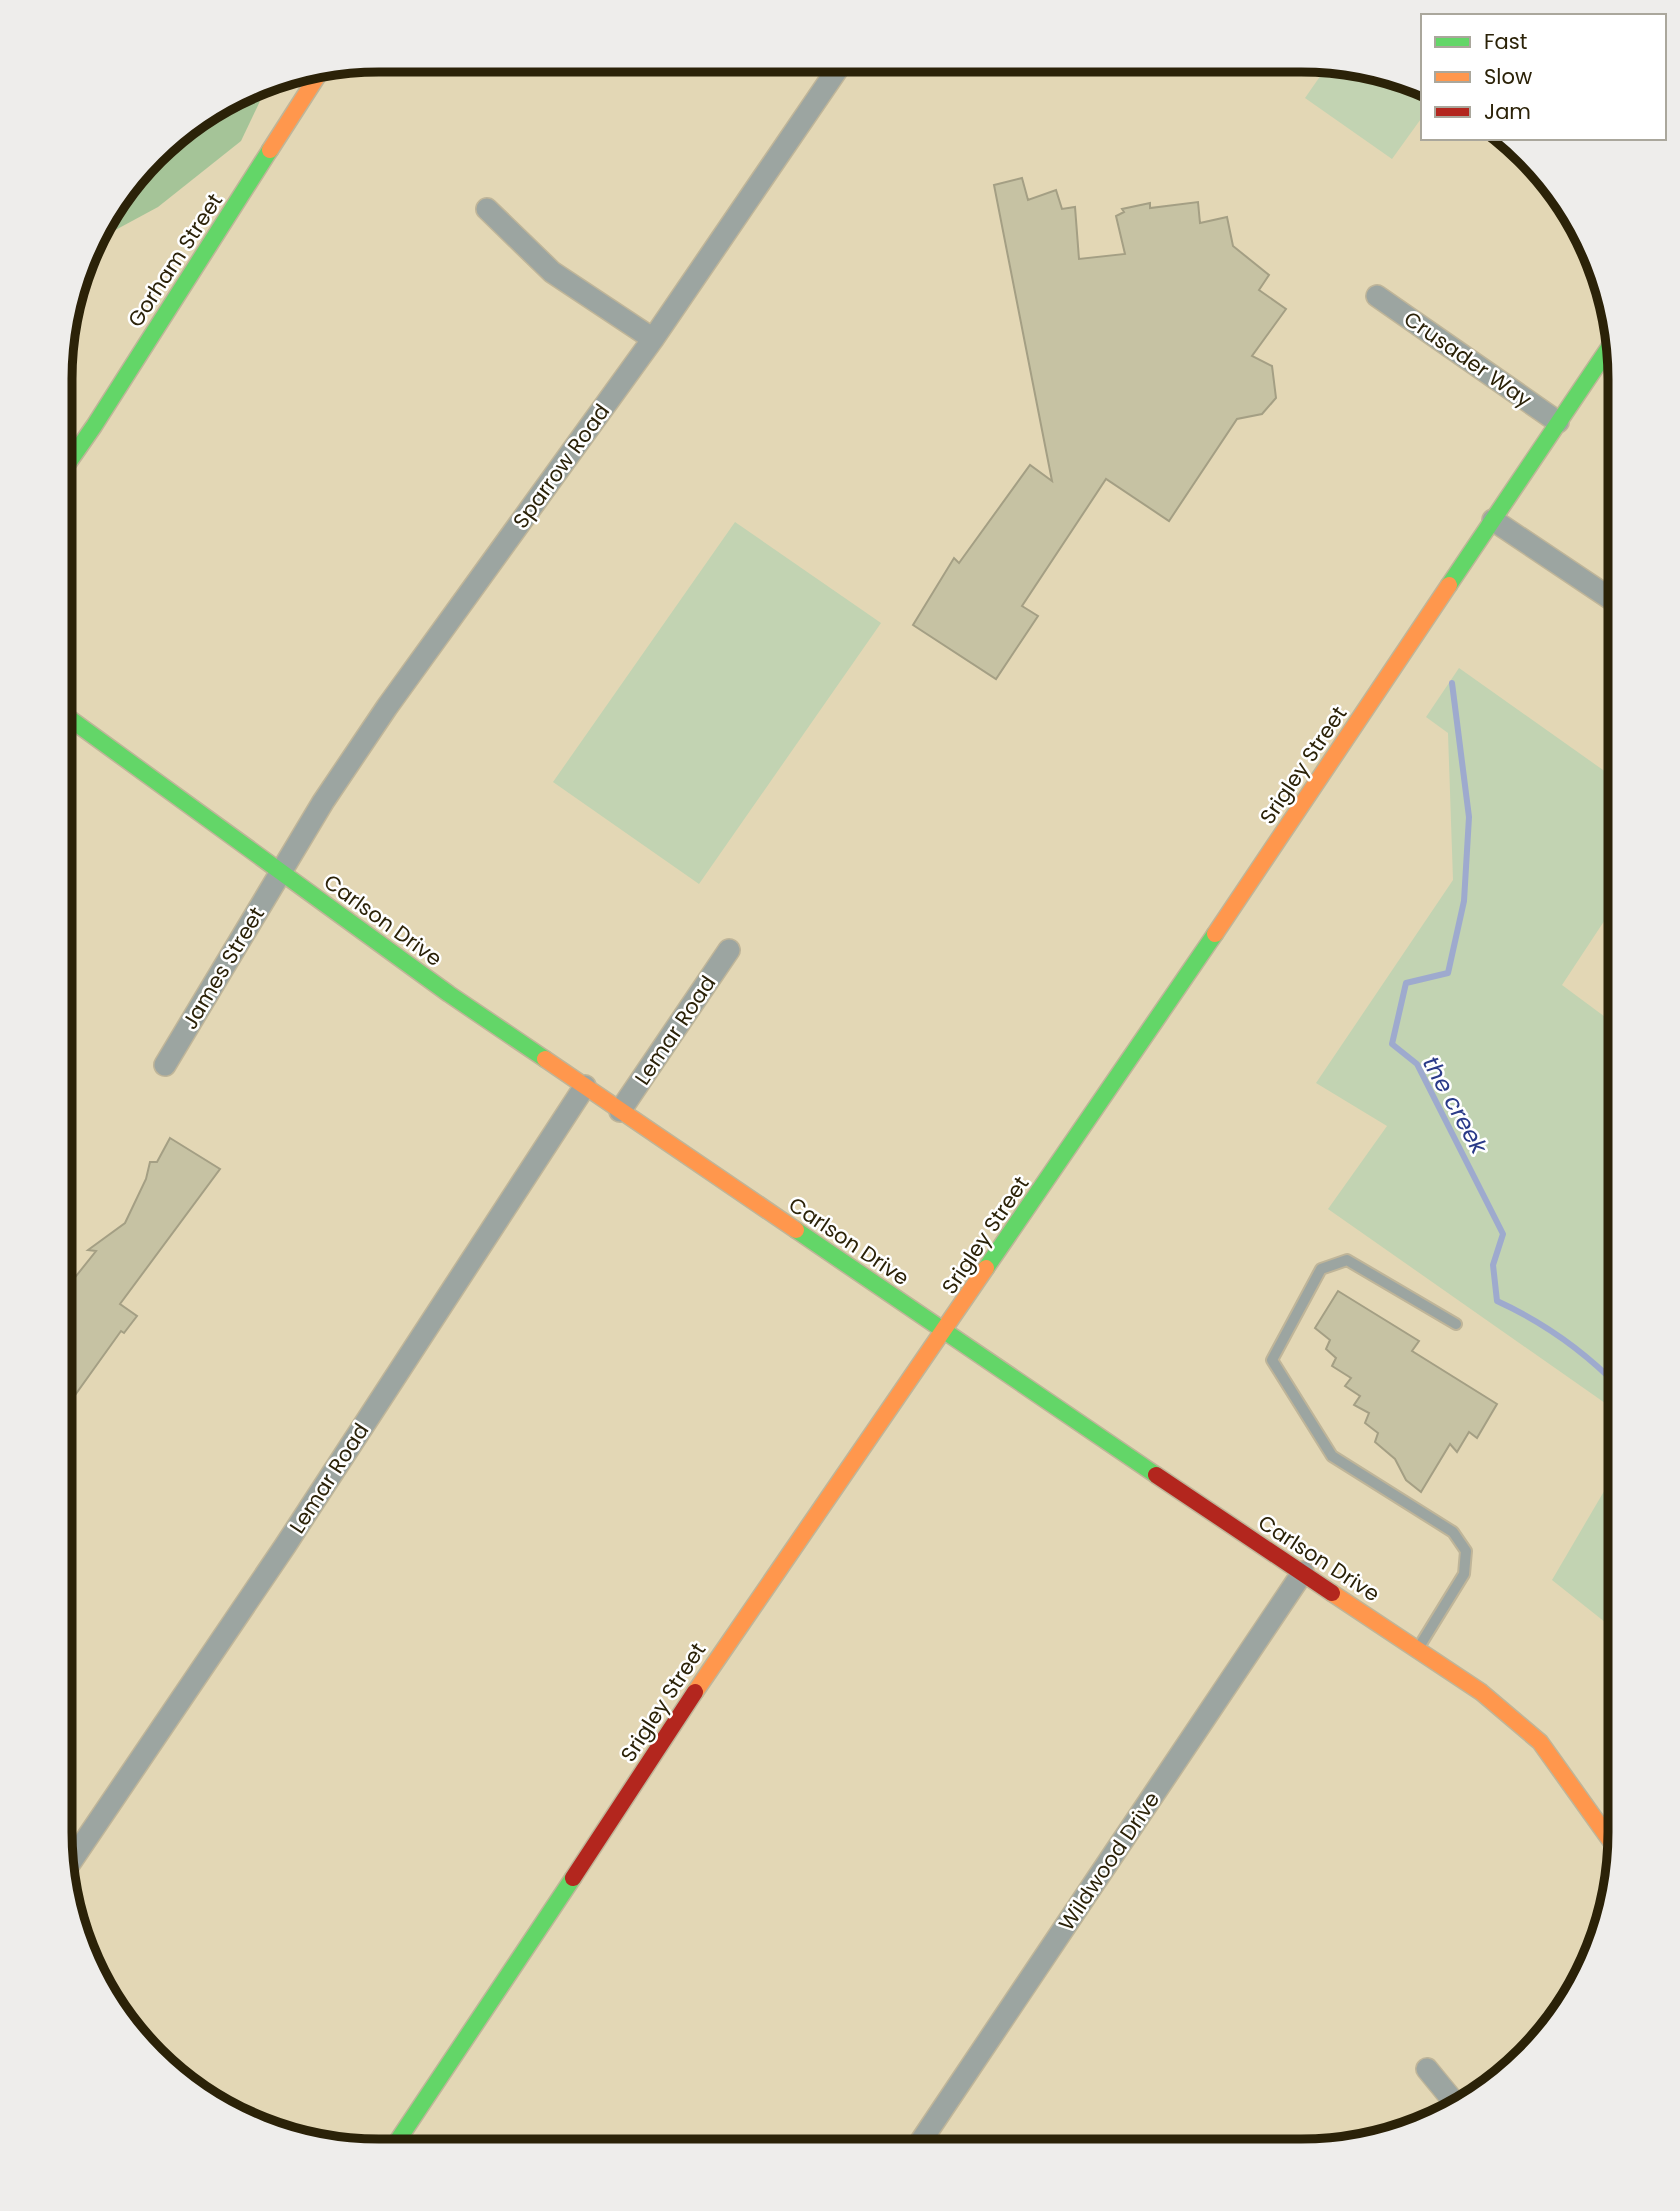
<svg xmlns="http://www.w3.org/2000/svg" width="1680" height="2211" font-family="Poppins,sans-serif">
  <rect width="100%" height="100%" fill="#e3d7b5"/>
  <path fill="#c2d3b2" d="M1330 62H1343L1423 92V116L1392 159 1305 98Z
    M735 522 881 623 699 884 553 782Z
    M1459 668 1620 782V897L1562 985 1620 1028V1421L1615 1410 1328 1209 1387 1126 1316 1083 1453 880 1448 733 1426 717Z
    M1620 1464V1634L1552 1580Z"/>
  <path fill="#a5c498" d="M270 80 241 141 158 207 95 241 102 220 169 139Z"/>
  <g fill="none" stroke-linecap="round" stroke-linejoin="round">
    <path stroke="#9eaace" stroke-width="6" d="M1452 683 1469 817 1464 901 1448 973 1406 983 1392 1044 1417 1064 1503 1234 1493 1265 1497 1301C1543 1322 1585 1352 1620 1388"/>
  </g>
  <path fill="#c6c2a3" stroke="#a49f84" stroke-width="2" d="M1022 178 1028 200 1056 190 1062 209 1075 207 1079 259 1125 254 1116 216 1124 212 1122 209 1150 203V208L1198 202 1200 223 1227 217 1233 246 1269 275 1259 290 1286 309 1252 356 1272 366 1276 398 1262 414 1237 419 1169 521 1106 479 1022 606 1038 616 996 679 913 625 954 558 959 563 1030 465 1052 481 994 185Z
    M170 1138 220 1169 120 1304 137 1316 124 1333 121 1331 60 1416 61 1295 96 1251 88 1250 125 1223 146 1179 150 1162H157Z
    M1338 1291 1419 1341 1412 1351 1497 1404 1477 1438 1469 1432 1457 1452 1450 1444 1421 1492 1406 1480 1395 1459 1375 1442 1378 1433 1365 1423 1369 1413 1354 1405 1360 1396 1345 1386 1351 1378 1332 1366 1336 1358 1326 1349 1330 1340 1315 1328Z"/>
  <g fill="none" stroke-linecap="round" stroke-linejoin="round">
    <g stroke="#bfb599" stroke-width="14">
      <path id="lane" d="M1419 1647 1464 1574 1466 1551 1453 1532 1332 1456 1272 1360 1321 1269 1347 1260 1456 1324"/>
    </g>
    <g stroke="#bfb599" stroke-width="24">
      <path id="street" d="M487 209 552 272 653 339
        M1377 296 1558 422
        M1493 520 1620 605
        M165 1065 323 802 387 707 653 339 843 61
        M620 1111 729 950
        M68 1866 285 1546 585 1086
        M1427 2069 1459 2108
        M915 2150 1303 1572"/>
    </g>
    <g stroke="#bfb599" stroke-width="19">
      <path id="fast" d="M62 472 94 426 270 150
        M1449 585 1612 343
        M62 713 449 994 545 1059
        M796 1230 1156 1475
        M986 1268 1215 934
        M392 2149 573 1878"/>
    </g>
    <g stroke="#bfb599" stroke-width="19">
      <path id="slow" d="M270 150 322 69
        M1215 934 1449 585
        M545 1059 796 1230
        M1332 1593 1481 1692 1540 1742 1620 1854
        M695 1692 986 1268"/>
    </g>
    <g stroke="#bfb599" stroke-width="19">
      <path id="jam" d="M1156 1475 1332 1593
        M573 1878 695 1692"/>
    </g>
    <use href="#lane" stroke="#9ca5a1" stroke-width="10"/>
    <use href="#street" stroke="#9ca5a1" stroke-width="21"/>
    <use href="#fast" stroke="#63d668" stroke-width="16"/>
    <use href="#slow" stroke="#ff974d" stroke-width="16"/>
    <use href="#jam" stroke="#b3261e" stroke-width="16"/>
  </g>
  <g text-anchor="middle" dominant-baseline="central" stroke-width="5" stroke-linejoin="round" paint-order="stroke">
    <g font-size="21" fill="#2b2208" stroke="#fff">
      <text transform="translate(175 260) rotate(-57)">Gorham Street</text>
      <text transform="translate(1468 359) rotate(35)">Crusader Way</text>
      <text transform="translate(561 466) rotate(-54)">Sparrow Road</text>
      <text transform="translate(1303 765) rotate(-56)">Srigley Street</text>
      <text transform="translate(383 920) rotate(36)">Carlson Drive</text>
      <text transform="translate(223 968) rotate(-59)">James Street</text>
      <text transform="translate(675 1030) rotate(-56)">Lemar Road</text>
      <text transform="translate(985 1235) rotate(-56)">Srigley Street</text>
      <text transform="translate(849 1241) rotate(34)">Carlson Drive</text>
      <text transform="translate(329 1478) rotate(-57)">Lemar Road</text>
      <text transform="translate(1319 1558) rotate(33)">Carlson Drive</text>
      <text transform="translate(663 1702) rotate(-57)">Srigley Street</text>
      <text transform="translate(1109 1861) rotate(-56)">Wildwood Drive</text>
    </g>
    <g font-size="23" font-style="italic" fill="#2a3a88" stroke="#fff">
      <text transform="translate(1455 1105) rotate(61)">the creek</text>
    </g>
  </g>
  <path d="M0 0H1680V2211H0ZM379 72H1301A307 307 0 0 1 1608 379V1832A307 307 0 0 1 1301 2139H379A307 307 0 0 1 72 1832V379A307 307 0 0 1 379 72Z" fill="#eeedeb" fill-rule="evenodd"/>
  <path fill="none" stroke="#2b2208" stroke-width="9" d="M379 72H1301A307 307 0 0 1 1608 379V1832A307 307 0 0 1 1301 2139H379A307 307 0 0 1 72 1832V379A307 307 0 0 1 379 72Z"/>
  <rect x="1421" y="14" width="245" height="126" fill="#ffffff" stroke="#aaa79c" stroke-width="2"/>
  <rect x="1435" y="37" width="35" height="10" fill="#63d668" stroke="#aaa79c" stroke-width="2"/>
  <text x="1484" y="49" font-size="21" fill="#2b2208">Fast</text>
  <rect x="1435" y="72" width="35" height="10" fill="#ff974d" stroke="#aaa79c" stroke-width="2"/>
  <text x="1484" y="84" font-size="21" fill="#2b2208">Slow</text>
  <rect x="1435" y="107" width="35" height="10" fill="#b3261e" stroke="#aaa79c" stroke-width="2"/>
  <text x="1484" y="119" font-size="21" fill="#2b2208">Jam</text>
</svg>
